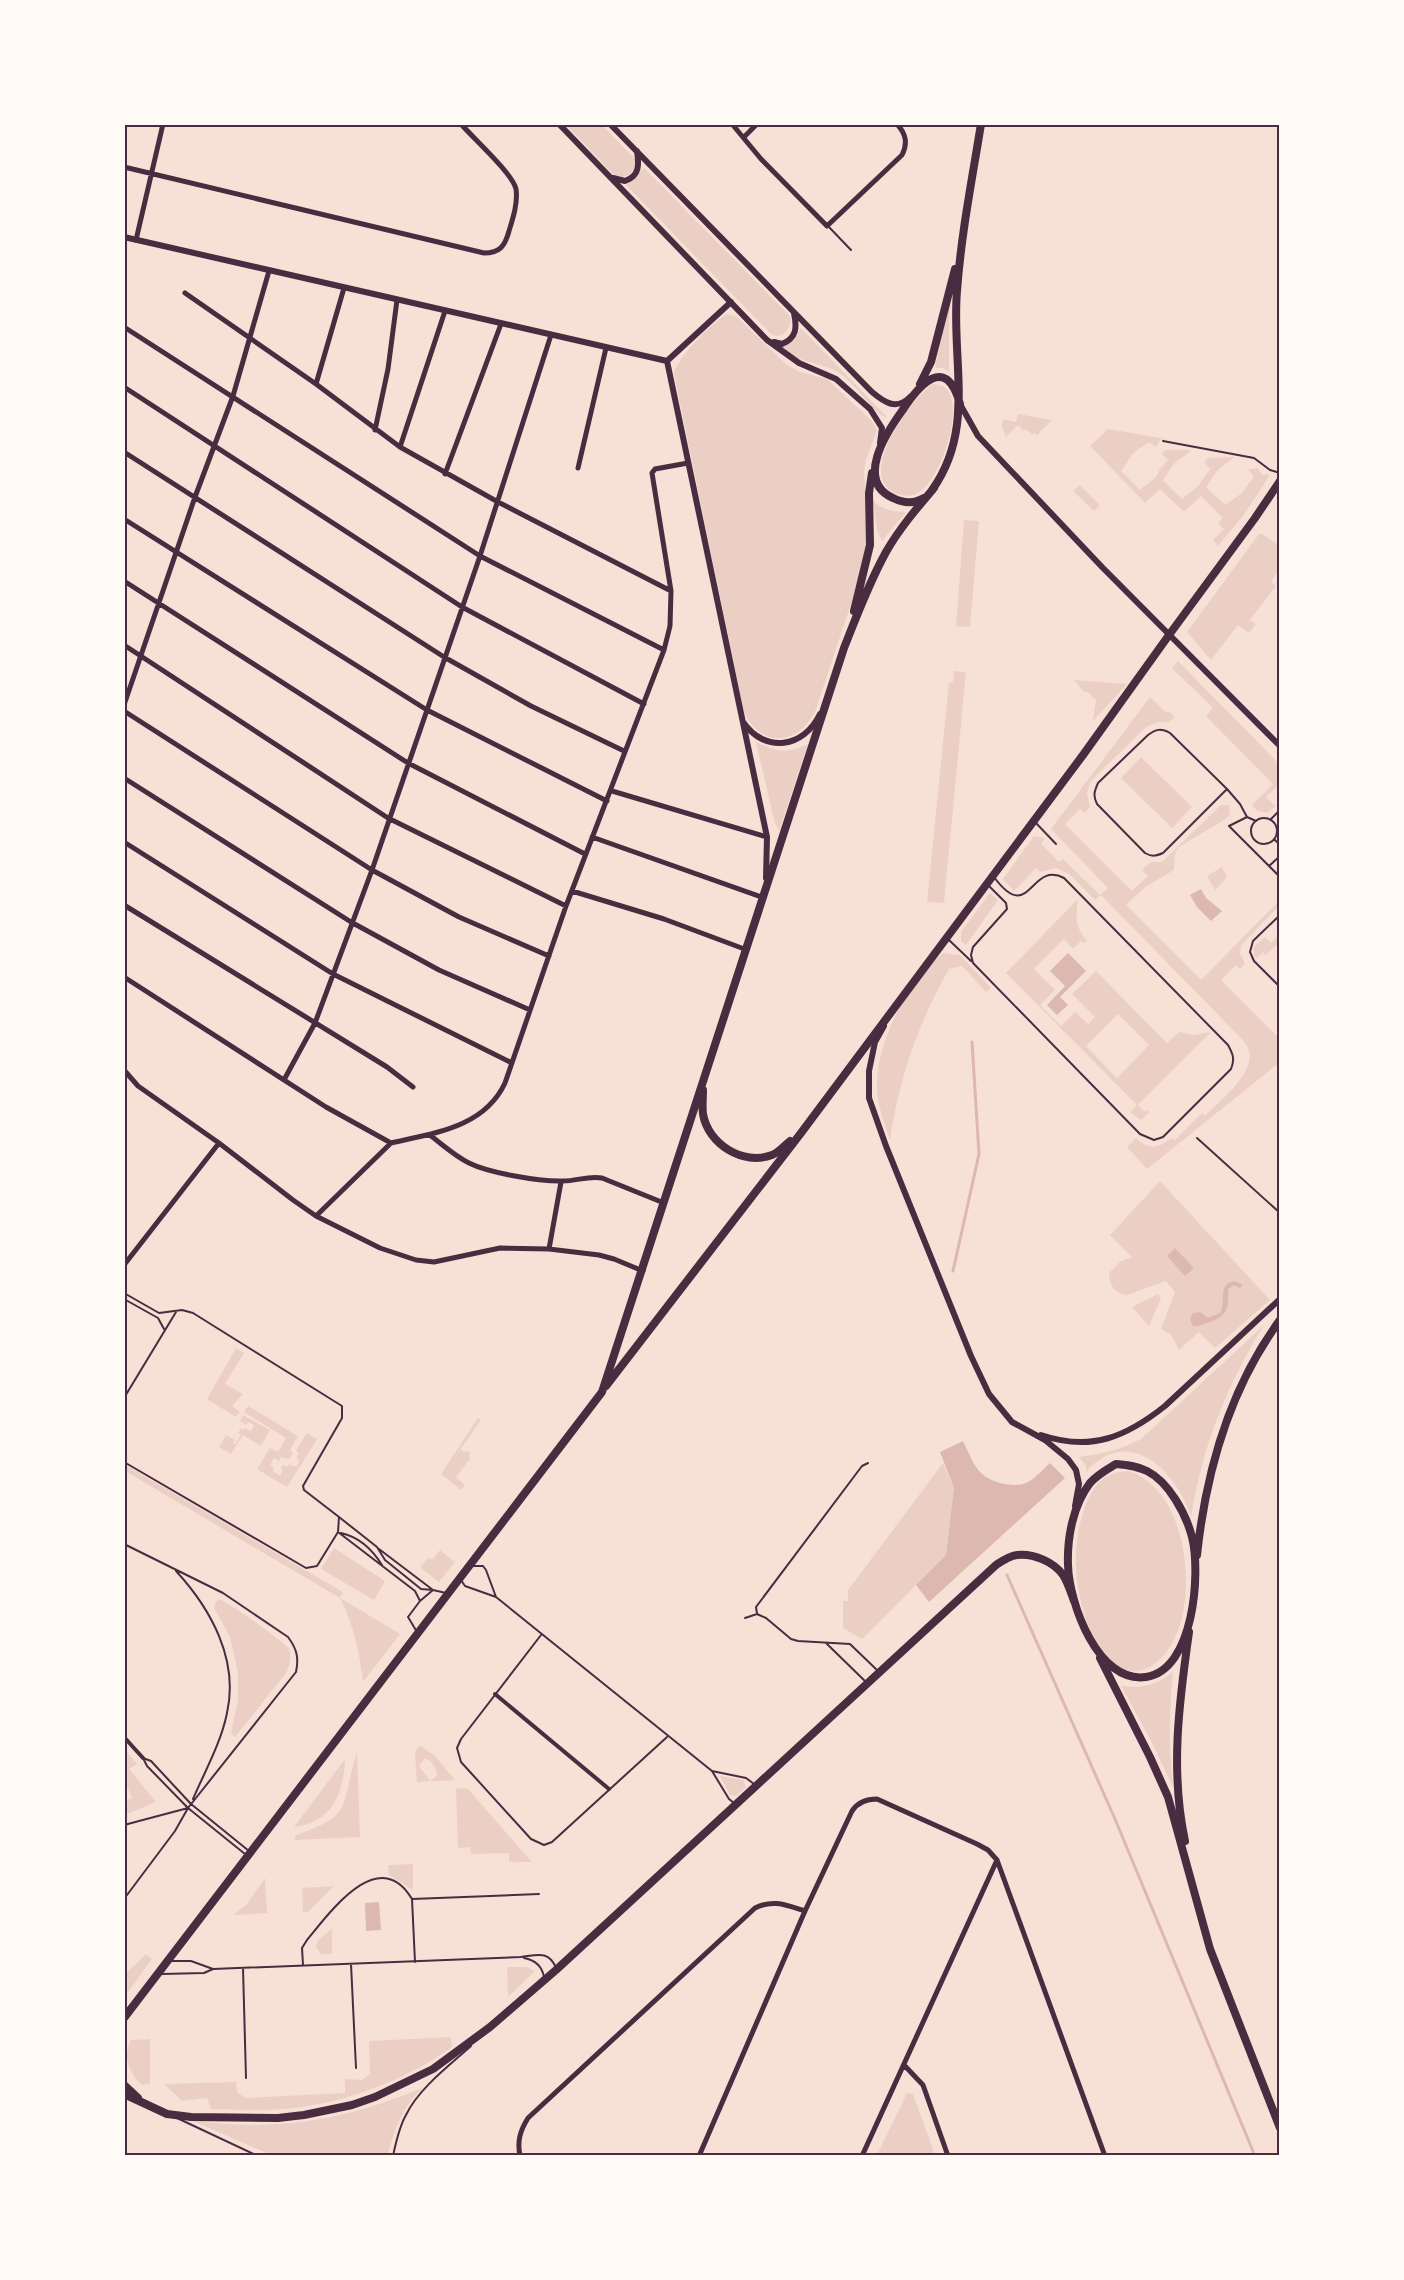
<svg xmlns="http://www.w3.org/2000/svg" width="1404" height="2280" font-family="'Fira Sans',sans-serif">
  <rect width="100%" height="100%" fill="#f7e1d7"/>
  <path fill="#ebcfc5" fill-rule="evenodd" d="M566 125H602L635 159 636 167 630 174 623 177 614 175Z
    M644 168 789 315C795 327 781 342 770 333L626 185Z
    M952 287 949 321V372L943 368H935Z
    M727 314 737 317 787 365 800 372 827 379 872 421 877 430 866 460 864 472 868 528 865 553 859 580 815 712C797 746 761 748 744 712L674 374C676 358 713 322 727 314Z
    M801 328 886 416V418C869 408 858 387 842 375 821 360 804 367 782 347L794 340Z
    M933 384C974 384 943 476 921 491 913 497 904 497 895 493 855 476 911 398 933 384Z
    M1018 414 1052 420 1037 435 1034 433 1033 435 1026 429 1024 431 1018 425 1006 437 1002 427 1003 419 1016 422Z
    M1108 429 1173 440 1161 439 1156 447 1149 442C1143 447 1137 449 1133 454 1128 459 1126 466 1121 471L1140 490 1156 477 1160 469 1168 460 1162 454 1165 450H1191C1186 456 1180 458 1175 463 1170 468 1168 474 1163 480L1182 499 1198 486 1210 469 1204 462 1208 458 1234 457C1229 462 1223 465 1218 470 1213 475 1211 481 1206 487L1225 505 1242 493 1254 476 1248 470 1257 468 1263 475 1269 474 1268 478 1243 516 1218 546 1213 540 1224 529 1218 523 1223 518 1201 496 1184 512 1160 489 1145 503 1090 446Z
    M1080 485 1100 505 1094 511 1073 491Z
    M873 501C883 510 893 512 906 512L882 541 877 530Z
    M964 520 979 521 970 627 956 626Z
    M1262 534 1279 545V570L1271 582 1276 586 1250 620 1256 624 1249 633 1238 625 1211 660 1187 632 1259 534Z
    M1178 661 1279 764V785L1266 797 1276 806 1267 813 1256 810 1252 805 1273 784 1206 716 1213 708 1172 668Z
    M954 671 966 672 944 903 927 902 949 683 953 682Z
    M1074 680 1127 684 1093 721 1096 700 1088 692H1084Z
    M1150 697 1166 713 1169 711 1175 717 1169 722H1158L1146 727 1091 781 1087 793 1090 807 1085 813 1080 809 1065 824 1132 891 1148 876 1142 870 1151 862H1162L1221 805H1229L1230 815 1224 820 1179 847 1175 854 1174 870 1145 887 1126 905 1201 980 1279 901V906L1241 945 1240 954 1245 963 1240 969 1236 965 1221 980 1279 1038 1280 1062 1147 1169 1127 1147 1136 1138C1149 1150 1158 1149 1171 1138L1175 1140 1202 1113 1205 1116C1220 1100 1258 1072 1248 1048 1244 1040 1236 1033 1230 1027L1101 895 1095 900 1069 874 1056 868 1040 872 1036 868 1014 891 1003 879 1034 836 1045 838 1041 844 1059 862 1063 859 1100 895 1108 888 1051 829Z
    M756 742C777 752 786 754 808 744L779 831 774 820Z
    M1141 757 1192 807 1172 828 1121 778Z
    M1222 867 1227 877 1215 890 1207 876Z
    M990 893 998 900 966 945 961 941V932Z
    M1078 899C1076 918 1074 925 1087 941L1084 943 1081 941 1073 949 1064 939 1034 969 1055 990 1040 1005 1061 1026 1075 1012 1088 1024 1095 1017 1072 994 1096 971 1167 1043 1179 1032 1194 1035 1211 1032 1138 1105 1145 1112 1147 1110 1149 1112 1141 1120 1130 1112 1137 1105 1006 973ZM1118 1014 1149 1045 1117 1078 1086 1046Z
    M1279 934V942L1266 955 1263 952 1257 958 1254 955V947L1265 937 1271 943Z
    M943 953 960 955 991 988 986 992 962 966 949 969C918 1023 899 1079 890 1140 884 1122 877 1105 877 1086 876 1042 908 981 943 953Z
    M1160 1181 1270 1300 1215 1348 1199 1332 1179 1350 1171 1335 1161 1329 1175 1292 1166 1281 1127 1295C1115 1294 1109 1285 1109 1273L1121 1261 1132 1257 1110 1235Z
    M1158 1294 1161 1298 1149 1326 1132 1307Z
    M1264 1325C1227 1385 1202 1447 1191 1517 1177 1471 1128 1423 1086 1472V1466L1079 1457C1101 1454 1121 1450 1141 1439Z
    M236 1348 244 1353 225 1384 243 1394 232 1406 240 1412 236 1417 207 1399Z
    M248 1406 298 1436 290 1450 293 1453 289 1459 281 1457 279 1461 274 1458 270 1465 274 1468 273 1471 280 1476 283 1470 281 1468 283 1465 287 1467 289 1464 296 1467 300 1460 296 1458 299 1453 296 1450 307 1433 317 1439 287 1487 257 1469 270 1448 278 1452 286 1438 244 1412Z
    M243 1415 270 1430 261 1446 243 1435 231 1454 219 1447 226 1435 235 1440 233 1443 235 1444 241 1435 238 1433 241 1428 243 1430 245 1428 251 1431 254 1425 248 1422 246 1425 240 1421Z
    M478 1418 481 1420 455 1457 462 1449 463 1452 469 1451 470 1459 456 1477 465 1485 461 1490 441 1474Z
    M943 1463 954 1488 946 1555 862 1639 843 1628V1601H848V1590Z
    M125 1465 343 1592 340 1598 400 1634 363 1682C359 1649 354 1627 340 1598L125 1471Z
    M1128 1471C1185 1488 1197 1585 1177 1633 1152 1691 1107 1678 1088 1625 1075 1589 1071 1550 1083 1513 1091 1488 1100 1473 1128 1471Z
    M334 1548 385 1581 374 1600 321 1569Z
    M440 1550 455 1562 439 1582 420 1567 428 1558 433 1559Z
    M219 1599C228 1602 285 1642 289 1649 292 1657 290 1665 286 1673L235 1737 231 1733 238 1700V1673L230 1637 214 1608 216 1601Z
    M1173 1672C1169 1711 1169 1748 1173 1787L1149 1737 1121 1686C1143 1689 1156 1685 1173 1672Z
    M418 1746H421L435 1756 455 1780 417 1782 415 1754ZM425 1758 432 1762 438 1775 430 1781 419 1766Z
    M125 1750 137 1764 129 1769 156 1802 125 1815V1801L132 1798 125 1781Z
    M357 1752 360 1837 294 1840 296 1835C357 1815 340 1802 357 1752Z
    M345 1759C344 1793 332 1823 294 1827Z
    M720 1776 743 1780 746 1787 736 1796 730 1795Z
    M456 1788 468 1789 532 1862H509V1853L471 1854 470 1847 458 1848Z
    M413 1864V1890L389 1875 388 1865Z
    M265 1878 267 1913 233 1915 246 1905Z
    M334 1886 308 1912H303L302 1888Z
    M335 1926 332 1930V1954H321L316 1947 317 1941Z
    M146 1954 152 1959 125 1996V1974Z
    M507 1967H526L535 1971 508 1997Z
    M451 2037 452 2047C410 2077 358 2098 308 2106 276 2112 242 2110 211 2109L207 2098 182 2101 164 2084 236 2082 237 2092 245 2098 345 2093V2079L362 2080 370 2074 369 2041Z
    M150 2039V2084L142 2085C129 2072 122 2058 131 2040Z
    M422 2088C402 2108 395 2128 388 2155H271L193 2121C280 2131 342 2121 422 2088Z
    M907 2093 913 2094 935 2155H877Z"/>
  <path fill="#dcb8b0" d="M1201 889 1206 898 1222 911 1211 921 1197 907 1190 895Z
    M1068 953 1086 971 1060 997 1068 1005 1057 1015 1047 1005 1065 986 1050 971Z
    M1175 1248 1194 1268 1185 1276 1167 1256Z
    M1234 1281 1243 1285 1240 1288 1234 1285 1228 1289C1229 1308 1228 1317 1207 1323 1201 1325 1199 1327 1193 1326L1190 1319 1193 1313 1200 1312 1208 1318 1220 1313C1227 1300 1217 1285 1234 1281Z
    M963 1441C974 1464 977 1478 1004 1484 1012 1485 1020 1486 1028 1482 1036 1478 1043 1469 1050 1463L1065 1478 929 1602 916 1585 946 1555 954 1488 940 1452Z
    M379 1902 381 1930 366 1931 365 1903Z"/>
  <g fill="none" stroke-linecap="round" stroke-linejoin="round">
    <path stroke="#dcb8b0" stroke-width="3" d="M953 1271 979 1154 972 1042
      M1007 1575 1115 1819 1255 2156"/>
    <path stroke="#4a2c40" stroke-width="2" d="M828 226 851 250
      M1163 441 1254 458 1270 470 1280 473
      M1227 789 1163 853C1156 856 1152 857 1145 853L1097 804C1093 796 1094 792 1098 783L1148 735C1156 729 1161 728 1170 733L1227 789 1240 804 1247 817 1256 821
      M1247 817 1229 826 1280 877
      M1251 831a13 13 0 1 1 26 0a13 13 0 1 1-26 0Z
      M1271 819 1280 810
      M1035 822 1056 844
      M1274 839 1280 845
      M1269 866 1280 856
      M989 886 1006 903 1007 909 973 947 971 955 973 963 1140 1134 1154 1140 1163 1137 1231 1069C1235 1059 1233 1054 1228 1045L1064 878C1030 860 1030 926 994 877
      M1280 915 1253 941 1250 952 1254 961 1280 987
      M949 940 971 961
      M1197 1138 1280 1213
      M124 1293 159 1313 182 1310 193 1313 342 1406V1418L303 1486 304 1490 339 1517 338 1532 317 1566 306 1568 124 1462
      M124 1299 158 1318 164 1329
      M124 1398 176 1312
      M868 1463 862 1466 756 1607 757 1614 766 1618 791 1639 798 1641 850 1644 878 1671
      M339 1517 377 1547 385 1560 421 1589 433 1590
      M338 1532 415 1591 420 1601
      M341 1533C359 1537 372 1549 382 1565
      M124 1544 223 1593 288 1637C297 1649 299 1658 296 1672L188 1808 175 1831 124 1899
      M379 1549 433 1590 446 1593
      M472 1566H483L486 1570 496 1597
      M176 1571C211 1609 239 1660 227 1713 221 1743 205 1771 193 1799
      M461 1580 465 1586 496 1597 712 1771 729 1799 734 1803
      M745 1618 757 1614
      M417 1632 408 1617 420 1601 433 1590
      M541 1635 461 1739 457 1748 461 1762 531 1839 544 1845 552 1842 667 1737
      M826 1643 867 1683
      M143 1758 147 1766 188 1808 245 1854
      M143 1758 151 1761 191 1804 249 1851
      M712 1771 746 1778 754 1784
      M124 1825 188 1808
      M412 1899 539 1894
      M524 1958C535 1960 542 1966 544 1977
      M170 1961H191L213 1969
      M351 1964 356 2068
      M303 1965 302 1948 307 1940C331 1911 379 1844 412 1899L415 1962
      M243 1968 246 2078
      M162 1974 204 1973 213 1969 521 1957C537 1955 549 1950 556 1968
      M177 2118 258 2156
      M393 2156C396 2142 399 2127 406 2115 418 2089 450 2065 471 2046"/>
    <path stroke="#4a2c40" stroke-width="4" d="M495 1694 609 1789
      M124 1737 143 1758"/>
    <path stroke="#4a2c40" stroke-width="5" d="M732 124 761 159 827 226 902 155C908 143 906 134 897 124
      M744 137 757 124
      M124 167 484 253C500 253 505 246 509 231 513 218 518 203 516 189 513 174 473 138 461 124
      M136 240 163 124
      M185 293 316 384 400 447 498 502 671 591
      M124 327 480 556 664 650
      M316 384 344 288
      M124 387 462 607 644 704
      M375 430 388 369 397 300
      M400 447 445 311
      M124 452 444 657 531 706 624 751
      M578 468 606 348
      M445 474 501 324
      M124 519 427 710 607 801
      M124 581 408 763 585 854
      M124 645 388 818 566 906
      M124 705 195 497 233 396 269 271
      M124 711 372 870 459 917 549 956
      M124 778 351 922 439 970 530 1010
      M612 791 767 837
      M592 837 764 898
      M124 842 333 974 512 1063
      M572 891 664 919 747 950
      M124 905 387 1067 413 1087
      M124 977 326 1107 391 1143C433 1133 484 1128 505 1083L566 906 664 650 670 626 671 591 652 473 655 469 688 463
      M124 1070 138 1086 219 1143 293 1200 316 1216 380 1248 416 1260 434 1262 500 1248 549 1249 599 1255 614 1259 643 1271
      M285 1078 315 1023 372 870 480 556 551 335
      M431 1136C443 1145 455 1156 469 1163 489 1173 537 1181 560 1181 575 1182 588 1175 602 1178L664 1203
      M316 1216 391 1143
      M549 1249 561 1182
      M124 1265 219 1143
      M904 2065 923 2085 948 2156
      M520 2156C517 2141 520 2131 528 2118L755 1908C773 1899 786 1905 805 1911
      M699 2156 805 1911 852 1811C858 1802 866 1799 877 1799L977 1844 988 1850 997 1860 1105 2156
      M862 2156 997 1860"/>
    <path stroke="#4a2c40" stroke-width="6" d="M559 124 767 340 799 363 836 379 870 409 882 428 880 443
      M610 124 872 392C884 402 896 411 910 397
      M613 178 625 181C640 176 639 164 637 151
      M124 237 667 361
      M774 342 782 344C797 338 797 327 794 313
      M667 361 767 837 766 878
      M667 361 731 302
      M960 404 978 436 1102 567 1280 746
      M743 722C765 754 804 748 820 714
      M884 1026 875 1042 869 1071V1098L886 1146 971 1356 989 1394 1012 1422 1045 1440 1068 1459 1076 1470 1079 1484 1075 1506
      M1041 1435C1091 1452 1126 1437 1165 1406L1280 1299"/>
    <path stroke="#4a2c40" stroke-width="8" d="M920 384 931 362 955 269
      M932 490C976 429 951 360 957 291 961 235 972 180 981 124
      M924 498C914 504 903 503 893 498 855 481 886 433 902 411 919 385 946 353 960 404
      M854 611 870 545 869 493 872 473
      M703 1090C703 1098 702 1106 703 1114 708 1144 743 1166 772 1155 778 1153 785 1145 790 1141
      M606 1386 801 1133 1083 755 1169 635 1255 518 1280 481
      M1116 1464C1127 1465 1137 1466 1147 1471 1169 1482 1186 1514 1192 1537 1201 1573 1194 1670 1146 1677 1098 1684 1069 1603 1068 1565 1067 1538 1073 1505 1090 1483 1098 1474 1106 1470 1116 1464Z
      M1197 1555C1206 1471 1229 1389 1280 1320
      M1100 1658 1150 1757 1168 1797 1210 1949 1280 2128
      M1185 1841C1170 1771 1179 1703 1189 1632
      M124 2018 602 1392 844 648C857 615 869 583 886 552 899 529 917 508 934 488
      M124 2085 138 2098
      M124 2094 167 2114 191 2117 278 2118 304 2115 352 2105 375 2097 433 2069 490 2027 556 1970 996 1565C1002 1561 1009 1556 1017 1555 1033 1553 1054 1562 1063 1575 1068 1583 1071 1593 1074 1601"/>
  </g>
  <rect width="1404" height="2280" fill="none" stroke="#fffaf5" stroke-width="252"/>
  <rect x="126" y="126" width="1152" height="2028" fill="none" stroke="#4a2c40" stroke-width="2"/>
</svg>
